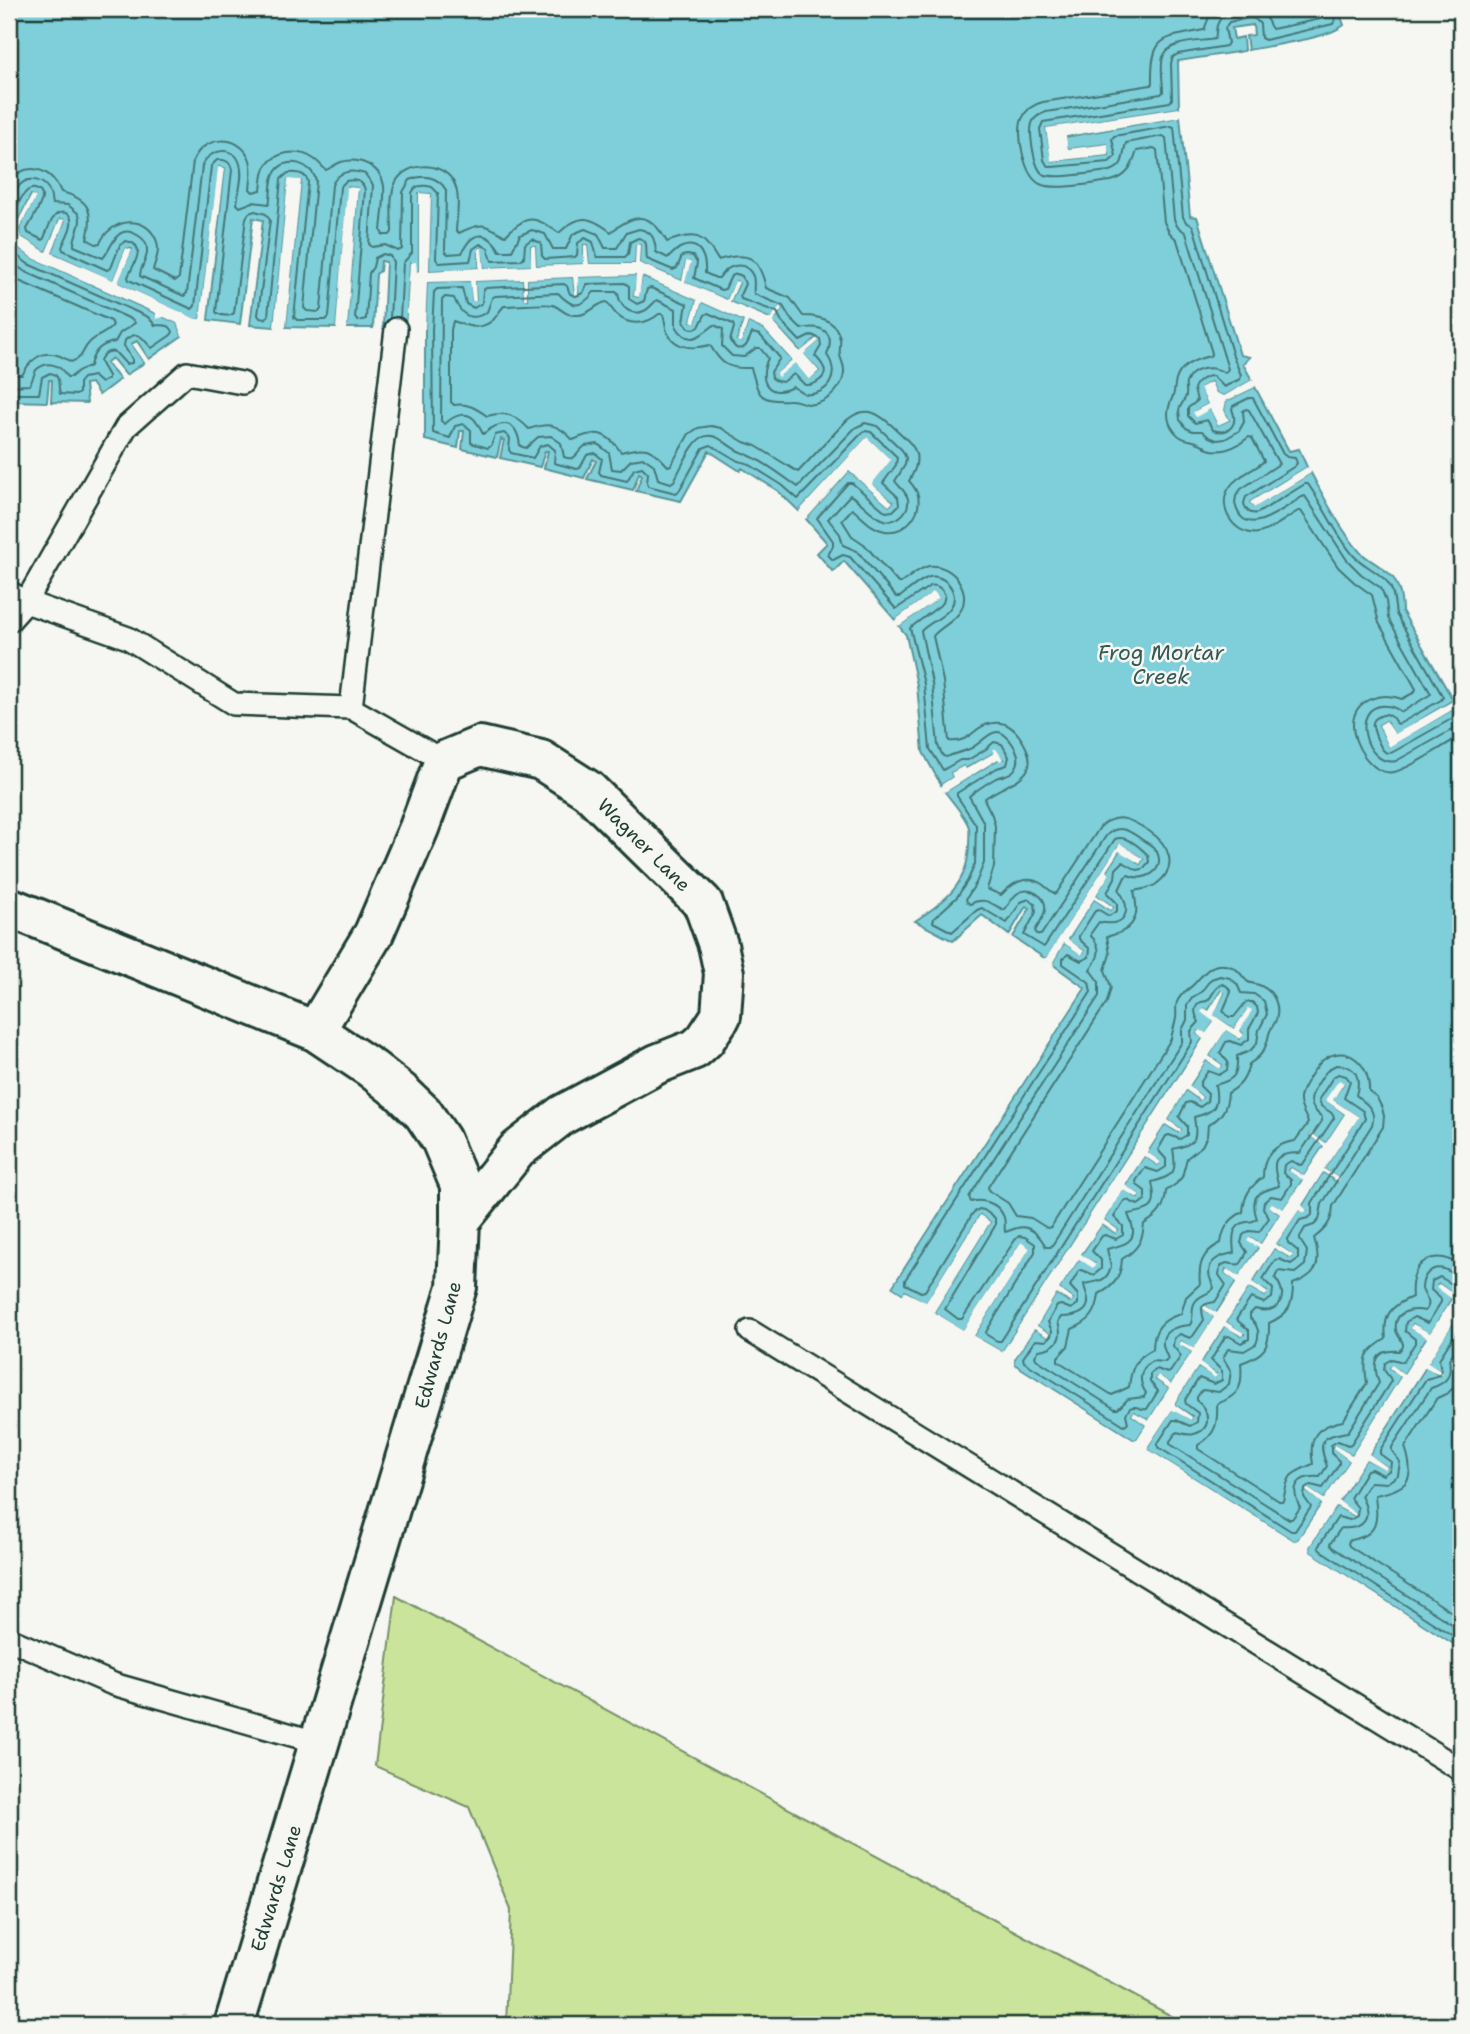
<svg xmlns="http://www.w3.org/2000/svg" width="1470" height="2034" font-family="'Shantell Sans',sans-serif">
  <rect width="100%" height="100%" fill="#f6f6f2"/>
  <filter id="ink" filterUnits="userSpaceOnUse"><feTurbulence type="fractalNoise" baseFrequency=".0143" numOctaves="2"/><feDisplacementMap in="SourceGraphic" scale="14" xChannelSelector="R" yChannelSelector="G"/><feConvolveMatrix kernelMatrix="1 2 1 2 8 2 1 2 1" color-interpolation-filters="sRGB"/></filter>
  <g filter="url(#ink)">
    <path fill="#cbe49b" stroke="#759068" stroke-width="2" d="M396 1596 1188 2025H506L511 1910 469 1807 375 1766Z"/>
    <path fill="#7fcfda" stroke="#599598" stroke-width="2" d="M9 9H1338L1344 25C1327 39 1272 45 1248 50L1246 36 1254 35 1253 25 1232 28 1234 39 1243 37 1244 51 1178 61 1179 108 1046 128 1052 161 1109 155 1107 144 1068 149 1065 137 1180 117 1190 216 1197 217 1240 355 1250 357 1243 364 1252 380 1224 396 1216 393 1211 382 1201 388 1208 404 1194 412 1210 408 1218 425 1229 420 1224 410 1226 401 1255 387 1289 451 1299 449 1307 467 1250 502 1254 507 1311 473C1325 499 1340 529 1360 552 1369 561 1389 570 1394 579 1400 589 1402 600 1402 611L1453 700 1395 735 1386 721 1379 725 1389 746 1457 707 1461 714V1285L1455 1295 1439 1284 1437 1286 1452 1298 1430 1334 1413 1324 1411 1328 1427 1337 1404 1374 1392 1366 1390 1368 1401 1377 1352 1455 1334 1446 1333 1447 1350 1461 1324 1499 1307 1489 1306 1491 1322 1503 1298 1540 1294 1541 1149 1450 1148 1446 1172 1409 1191 1419 1192 1416 1175 1405V1402L1198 1367 1215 1377 1216 1374 1200 1364 1225 1325 1241 1336 1244 1334 1226 1322 1249 1287 1265 1296 1267 1292 1252 1283 1274 1248 1291 1258 1292 1255 1276 1244 1299 1209 1306 1210 1302 1206 1323 1172 1337 1182 1339 1179 1324 1169 1358 1117 1332 1100 1344 1083 1326 1100 1345 1114 1326 1143 1311 1134 1310 1136 1324 1145 1304 1176 1291 1168 1289 1170 1303 1179 1283 1210 1269 1206 1280 1214 1261 1244 1250 1237 1259 1247 1239 1277 1226 1269 1225 1273 1237 1281 1216 1313 1205 1306 1202 1308 1215 1316 1194 1349 1181 1341 1179 1344 1192 1352 1171 1384 1158 1376 1155 1379 1169 1388 1149 1420 1134 1412 1132 1415 1146 1425 1137 1439 1134 1440 1014 1364V1360L1034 1329 1048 1337 1050 1334 1037 1326 1056 1294 1070 1302 1073 1299 1059 1289 1079 1259 1096 1264 1081 1255 1102 1224 1115 1233 1118 1230 1104 1220 1123 1189 1138 1198 1139 1195 1125 1186 1144 1156 1158 1165 1160 1162 1147 1153 1165 1124 1179 1133 1181 1129 1168 1120 1186 1090 1199 1100 1202 1097 1189 1087 1206 1060 1220 1068 1222 1065 1209 1056 1226 1029 1240 1039 1243 1034 1240 1031 1248 1009 1234 1029 1213 1015 1224 993 1221 991 1208 1011 1204 1008 1214 1022 1206 1034 1199 1031 1197 1034 1203 1038 1002 1352 974 1336 1029 1248 1021 1243 963 1331 934 1312 990 1222 980 1215 926 1303 905 1291 903 1294 892 1287 1085 988 1055 966 1053 962 1064 943 1082 954 1084 951 1068 940 1094 899 1110 910 1113 907 1096 895 1109 874 1106 872 1120 850 1140 864 1143 859 1120 844 1046 959 1013 937 1030 908 1026 906 1009 935 982 915 953 941 915 921C946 901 968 884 969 845 969 840 970 833 969 828 967 818 951 800 945 792L999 759H1003L994 753 965 769 964 766 951 773 953 777 941 785 923 752 917 685 906 635 899 626 938 598 934 592 895 620 844 561 833 572 817 553 827 543 806 519 849 471 889 506 893 502 871 484 890 460 867 438 799 511 778 491 742 468 740 471 709 451 681 501 636 491 642 475 639 473 633 490 587 479 596 461 593 459 584 478 544 468 548 451H545L540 467 500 458 504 440 501 439 497 457 462 449 464 431H460L458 448 425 440V329L427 282 471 281 472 300H476L475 281 523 279 524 298 527 299V279L573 277 575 296 578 295 577 277 637 275 634 296 638 297 642 276 697 300 691 321 695 322 702 302 744 321 737 340 741 342 748 322 764 329 792 360 777 374 795 362 809 379 819 371 803 354 818 341 816 338 801 352 773 322 782 309 780 307 771 319 730 302 739 283 736 281 727 300 684 282 690 262H686L682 281 639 263 640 245H636L635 264H589L587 245H584V264L536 266 535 246H531L532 266 484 268 481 248 479 249V268L429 271 431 194 419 193V271L417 272 410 263 406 329 383 328 386 262 381 261 380 271 376 274 373 328H347L358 188 348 187 336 328 286 327 301 181 288 180 274 327 250 325 263 220 253 218 240 324 208 320 225 168 219 167 200 319 196 320 117 283 132 249 126 248 113 281 52 253 65 220 60 219 46 252 21 237 19 229 35 197 31 195 14 229 9 226Z
      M9 240 31 257 177 323 182 336 149 359 137 341 131 344 144 363 126 375 112 358 106 363 120 379 99 395 91 383 85 384 87 403 51 402 52 380H49L47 402 10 401 12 380 9 379Z
      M1453 1322 1461 1327V1649L1310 1552 1309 1547 1336 1506 1355 1516 1356 1515 1339 1502 1366 1459 1386 1469 1387 1467 1369 1455 1426 1367 1440 1376 1442 1374 1427 1364Z"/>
    <path fill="#f6f6f2" d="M1179 108 1180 111 1050 131 1054 157 1105 152V148L1067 152 1062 135 1065 133 1180 114V117L1066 136 1068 149 1108 144 1109 155 1051 161 1046 128Z
      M218 167 225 168 206 320 205 321 221 171 204 320 201 323H194L114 284 49 255H45L19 240 16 232 13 233 9 230V226L14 229 32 195 36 197 19 229 21 237 46 252 60 219 65 220 52 253 113 280 126 248 132 250 118 283 196 319H200Z
      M288 179 301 180 286 327H283L297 183H291L278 327H274Z
      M347 187 358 188 347 328H343L354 191H350L339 328H336Z
      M419 193 431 194 429 271 479 268V248H482L484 268 531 266V246H535L536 266 584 264V245H587L589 264H635L636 244 640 245 639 263 682 281 686 261 691 262 685 282 727 300 735 281 739 282 730 302 770 319 780 306 782 309 773 322 800 352 817 338 819 341 804 354 819 371 809 380 795 363 778 377 776 374 792 360 764 329 748 322 741 343 737 341 744 321 702 302 695 323 691 321 697 300 642 276 639 297 634 296 636 275 578 277V296H575L573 277 527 279V299H524L523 279 475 281 476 301H472L470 281 427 282 425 329H421L424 282 426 279 637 272 766 326 809 375 814 371 769 322 638 266 587 267 427 274 425 271 427 197 422 196V272L416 276 413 271 410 329H406L410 263 416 262 417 272 419 271Z
      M9 237 32 254 158 310 160 314 165 313 179 320 185 334 182 336 177 323 164 317 156 319V313L31 257 9 240Z
      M1252 380 1253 383 1238 391 1254 384 1255 387 1226 401 1224 410 1229 420 1218 425 1210 409 1196 417 1193 412 1208 404 1200 388 1211 382 1216 393 1224 396Z
      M867 437 891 460 872 484 893 502 889 506 849 471 806 519 804 516 847 468H851L868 483 886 461 867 442 801 513 799 511Z
      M1307 467 1311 473 1254 508 1250 502Z
      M934 591 939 598 899 626 895 620Z
      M1453 701 1455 704 1396 738 1392 737 1385 725 1383 727 1390 742 1456 704 1457 707 1389 747 1379 725 1386 721 1395 734Z
      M993 749H996L1003 759 1000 761 998 759 945 792 943 789 997 756 967 773 962 771 956 774V779L943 788 941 785 953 777 951 773 964 766 966 769 994 753Z
      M1120 843 1143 859 1140 864 1119 851 1106 871 1110 874 1096 895 1113 907 1111 910 1094 899 1068 939 1084 951 1082 955 1064 943 1053 962 1055 966 1050 961 1059 945 1048 961 1042 958H1046Z
      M1050 965 1084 988 891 1287 905 1296 901 1297 889 1290V1285L1081 989 1053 969Z
      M1222 990 1224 993 1214 1015 1234 1029 1248 1008 1252 1010 1240 1031 1244 1035 1240 1039 1226 1030 1209 1056 1222 1065 1220 1069 1206 1060 1189 1086 1202 1097 1200 1100 1186 1090 1168 1120 1181 1129 1180 1133 1165 1124 1147 1152 1161 1162 1158 1165 1144 1156 1125 1185 1140 1195 1138 1198 1123 1190 1104 1220 1118 1230 1116 1233 1102 1224 1081 1254 1096 1264 1093 1268 1079 1259 1059 1289 1073 1299 1071 1302 1056 1294 1037 1326 1050 1334 1048 1337 1034 1329 1014 1359V1365L1133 1440 1137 1439 1146 1425 1132 1415 1134 1412 1149 1420 1169 1388 1155 1379 1158 1375 1171 1384 1192 1352 1178 1344 1181 1341 1194 1348 1214 1317 1202 1308 1204 1305 1217 1313 1237 1282 1225 1273 1227 1269 1239 1276 1259 1248 1247 1241 1250 1237 1261 1244 1280 1214 1268 1206 1272 1203 1283 1209 1303 1180 1289 1171 1291 1168 1304 1176 1324 1146 1310 1136 1311 1133 1326 1143 1345 1114 1325 1100 1339 1080 1344 1083 1333 1100 1359 1117 1324 1169 1340 1179 1338 1182 1323 1172 1302 1205 1307 1210 1304 1213 1299 1210 1276 1244 1293 1255 1291 1258 1274 1248 1252 1282 1268 1293 1265 1296 1249 1287 1226 1322 1244 1333 1242 1336 1224 1326 1200 1363 1217 1375 1215 1378 1198 1367 1175 1402V1405L1192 1417 1191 1420 1172 1410 1148 1446 1149 1450 1294 1541 1298 1540 1322 1504 1306 1491 1307 1488 1324 1499 1350 1461 1333 1448 1334 1445 1352 1455 1401 1377 1390 1368 1392 1365 1404 1374 1427 1338 1410 1328 1413 1324 1430 1333 1452 1299 1436 1287 1439 1284 1455 1295 1461 1285V1292L1353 1459V1462L1301 1542 1294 1545 1147 1453 1145 1446 1171 1406 1172 1400 1223 1320 1249 1284 1354 1118 1349 1114 1283 1213 1262 1249 1240 1280V1283L1149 1424 1139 1442 1132 1443 1011 1365V1358L1033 1326 1078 1253 1100 1221 1122 1184 1224 1026 1218 1022 1004 1355H1000L972 1339 971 1336 1025 1249 1022 1247 965 1333H961L930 1312 985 1223 981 1220 929 1305 925 1306 903 1294 904 1291 926 1302 980 1215 990 1222 934 1312 963 1330 1021 1242 1030 1248 974 1336 1002 1352 1203 1039 1197 1034 1200 1030 1206 1033 1214 1022 1201 1012 1204 1008 1209 1011Z
      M1461 1307V1311L1456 1319 1461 1322V1327L1453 1323 1428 1363 1443 1373 1441 1376 1425 1367 1369 1454 1387 1467 1386 1470 1366 1459 1339 1501 1356 1514 1355 1516 1336 1506 1309 1547 1310 1552 1461 1650V1653L1308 1555 1305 1547 1336 1503 1363 1457 1450 1321Z"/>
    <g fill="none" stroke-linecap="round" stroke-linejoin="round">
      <path stroke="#457776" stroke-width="2" d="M1215 9 1209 17 1204 30C1163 39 1151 34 1152 83L1151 85 1043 102C1034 104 1026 109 1022 119 1016 134 1024 176 1040 184 1055 191 1094 183 1111 181 1128 177 1132 166 1137 151L1154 148 1157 150 1164 222 1169 232 1177 240 1212 353 1210 356C1196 359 1180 366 1176 380 1174 386 1175 391 1173 396 1167 409 1165 420 1175 432 1182 441 1190 439 1199 443 1203 444 1205 447 1208 449 1223 454 1238 446 1249 437L1252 438 1264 461C1254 471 1237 475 1229 488 1216 508 1235 537 1259 533 1272 530 1286 518 1298 511H1301L1338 567 1354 582 1372 595 1379 623 1416 689 1415 692 1402 699C1382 692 1354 698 1353 724 1352 744 1372 776 1394 772 1410 769 1445 744 1461 736
        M1323 9V16L1321 19 1272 29C1268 24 1267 15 1260 11 1249 6 1223 11 1218 23 1215 28 1217 34 1215 39 1201 42 1169 40 1163 57 1160 67 1163 81 1163 92L1161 94 1046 112C1040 114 1036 116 1033 121 1028 131 1034 168 1043 174 1055 180 1096 172 1110 171 1126 166 1122 155 1126 143L1163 136 1166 138 1174 219 1177 226 1186 233 1228 369 1225 373C1212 365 1192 367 1186 383 1185 387 1187 391 1186 395 1186 399 1180 405 1179 410L1180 420 1186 428 1193 431H1202L1209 437 1217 440 1225 439 1239 431 1244 422 1243 411 1246 409 1249 410 1279 464 1241 489 1236 496 1235 503C1243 543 1283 508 1302 497L1305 496 1347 560 1361 574 1381 588 1386 601 1388 618 1431 694 1402 712C1398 710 1393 706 1387 706 1349 702 1364 768 1396 761L1461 725
        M1332 9 1335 20 1333 24 1265 40 1261 38 1260 24 1255 19 1250 18 1229 22 1225 28 1228 43 1226 46 1178 54 1173 57 1171 63 1172 99 1170 102 1043 122 1040 129 1044 160 1047 165 1052 167 1109 162 1116 156 1112 139 1114 136 1171 126 1174 127 1183 217 1186 222 1193 226 1233 356 1241 375 1240 379 1224 387 1213 376C1205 376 1196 381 1194 389L1197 401 1188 408V416L1195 423 1207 420 1213 430C1228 435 1239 426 1232 409L1233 406 1249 398H1253L1283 454 1287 457 1295 458 1297 463 1295 466 1246 497 1244 503C1245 510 1250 515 1258 513L1305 484H1308C1324 507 1335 533 1353 555 1362 565 1381 573 1388 583 1395 592 1394 604 1396 614L1443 697 1441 700 1399 724 1396 723 1392 717 1387 714C1369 717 1371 725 1377 739 1380 744 1381 751 1387 753 1389 753 1391 753 1393 752L1455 717 1461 716
        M9 182C27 160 51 168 61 192 90 199 94 212 87 239L96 244 100 243C111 218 147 213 157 242 160 253 155 261 153 270L175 281 179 278 193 161C202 136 240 132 250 160 253 169 251 179 250 189L253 192 261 190C262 183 262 175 265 168 274 151 299 148 314 159 319 162 322 167 326 170 331 168 335 164 341 162 359 157 381 166 384 186 385 201 382 217 381 231L383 235H390L392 232C392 218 389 197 395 184 404 161 442 161 453 181 461 194 457 215 456 230L459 233C481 222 485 223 505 236 528 212 535 217 559 233 580 213 590 216 611 232 637 211 651 213 667 242 696 232 702 233 718 260 748 251 759 256 766 288L790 298 803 316C820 316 837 320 840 339 841 344 839 350 840 355 841 361 844 364 844 370 845 386 829 401 815 404 805 406 798 399 789 400 756 402 759 393 751 368 727 369 721 364 710 345 694 349 676 350 667 332 665 326 665 319 663 314H659C647 324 630 327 617 315 613 311 610 306 607 302 596 303 590 315 578 315 564 316 563 309 553 305 551 303 510 306 504 306 500 310 497 316 493 320 479 332 466 325 453 321L451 330V402L454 405C468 403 476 408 487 416 505 411 516 415 529 429 549 422 558 424 573 440 595 430 606 430 621 452 646 445 651 447 668 466L671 465 689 434 698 428 711 426 721 428 744 442 756 446 798 472 847 420C869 402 883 417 899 432 906 439 914 445 916 454 918 464 914 472 909 481 913 485 916 490 918 495 922 515 904 534 885 531 871 529 862 516 852 509L842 520 852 536 864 544 898 583H901C910 577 919 568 929 566 952 563 972 590 961 610 955 622 941 626 933 636L943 681 949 741C970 744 974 725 993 723 1005 721 1014 728 1020 737 1049 779 1006 781 984 799L992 815 995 826 994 867 987 889 1001 895C1012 883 1026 874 1042 884 1048 888 1050 892 1056 894L1100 827C1117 811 1132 820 1149 831 1169 844 1180 868 1155 885 1149 889 1141 889 1134 891 1137 906 1140 922 1123 931 1118 934 1112 935 1107 937L1110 954 1105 970 1111 987 1107 1002 988 1187 989 1191 1008 1203 1016 1216 1031 1218 1047 1228 1051 1227 1171 1039C1172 1032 1175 1025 1176 1018 1177 1012 1175 1008 1177 1002 1181 992 1189 990 1195 983 1206 971 1213 960 1232 967 1240 970 1242 977 1248 982 1252 984 1259 984 1263 987 1275 993 1280 1007 1276 1020 1274 1025 1270 1029 1269 1034 1266 1049 1262 1056 1249 1064 1246 1078 1241 1086 1228 1093 1227 1109 1221 1118 1208 1125L1207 1136 1202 1146 1187 1158 1182 1177 1176 1184 1166 1191C1165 1208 1158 1216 1144 1224 1143 1241 1137 1250 1122 1259 1121 1276 1115 1286 1099 1294 1097 1313 1090 1322 1072 1329L1068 1346 1058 1357V1361L1112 1395 1129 1387C1131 1368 1135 1358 1153 1349 1153 1329 1162 1319 1181 1314L1186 1297 1200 1284C1198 1265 1202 1252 1221 1243 1223 1228 1229 1219 1243 1212 1244 1195 1250 1187 1263 1177 1263 1155 1274 1144 1295 1141L1308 1123C1306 1115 1299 1108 1300 1098 1301 1090 1305 1084 1309 1078 1313 1072 1317 1065 1323 1060 1347 1042 1371 1065 1369 1091L1377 1098 1382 1108 1384 1116 1383 1127 1333 1206C1332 1222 1326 1229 1314 1238 1321 1262 1320 1274 1293 1284 1293 1306 1289 1314 1269 1323 1270 1348 1264 1355 1241 1363 1243 1387 1240 1395 1217 1404 1218 1423 1216 1435 1198 1445V1449L1279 1501H1283C1289 1474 1287 1475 1313 1464 1308 1437 1316 1426 1343 1421L1367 1383C1363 1359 1364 1352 1386 1339 1383 1315 1390 1306 1412 1297 1410 1276 1418 1254 1444 1258 1451 1260 1455 1263 1461 1264
        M9 205C12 199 15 189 21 184 30 176 46 180 50 193 51 196 51 200 52 204L68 205 79 214C83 226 73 235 74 246L103 258C113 247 116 221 139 236 144 239 147 244 147 250 148 259 140 267 140 276L184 296 187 293 202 166C208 149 235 144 240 164 244 176 238 192 237 204L240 207 253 202 269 204C272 194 269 179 276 171 287 155 313 164 316 181L304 308 307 311 319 312 321 309 332 185C338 171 351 169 365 174L373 185 369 244 372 247 385 245 398 251 402 249 403 192 410 180C423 174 438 176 446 190L445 251 448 254 462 253C472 230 488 230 500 251H512L520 235 532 230 545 234 553 249H566L573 234 585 229 598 234 605 248H617L626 233 639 229C653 231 655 240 656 252L668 258C672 255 676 249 682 247 701 240 706 259 705 273L716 278H719C727 265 745 259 753 276 755 282 753 289 754 294L783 306 790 318 801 329C822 324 836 332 827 355 841 375 828 396 805 394L793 387C767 399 758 381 768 358L760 348H756L744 357 732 356 722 346 723 329 714 325C701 335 689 348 676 326V309L657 300C653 303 649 309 644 311 630 317 620 306 618 294L616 292H594C581 309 572 308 558 293L495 296 492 298 487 312C470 323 460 314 454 298L445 297 442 300 441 421 445 424C454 415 469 409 477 423 480 427 481 431 483 434 501 420 517 418 520 446L526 448 538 437 551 436 561 443 564 457C577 462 576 452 585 446L598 444 609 453 612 469 621 470 631 460 644 458 654 465 658 479 671 483 674 481C680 470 691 444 701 438 716 429 728 448 741 452 762 460 780 474 798 487L855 428 865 423 877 426 902 450 906 458 905 465 895 481C899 487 906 491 908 499 910 513 894 525 882 519 870 514 861 501 850 495L828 519 840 534 843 545 857 551 896 597H900C908 591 917 582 927 578 943 571 961 592 951 607 944 618 929 622 921 631L932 683 938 746 943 756 947 757C954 753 960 753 967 750 986 744 995 714 1015 748 1019 755 1020 762 1015 769 1010 776 1003 775 996 778 987 783 977 790 969 796L984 823V863L976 883 966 899 967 902 970 904C985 896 991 904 1004 910 1009 905 1012 897 1018 893 1030 886 1047 896 1045 910 1044 917 1039 924 1035 931L1037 934 1041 935 1106 836C1119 822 1131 832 1144 841 1149 844 1154 846 1157 852 1166 871 1144 883 1128 875L1125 877 1119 890C1133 911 1126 928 1099 922L1091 933V936C1103 948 1099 958 1090 970L1099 982V996L969 1197 971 1202C982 1199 997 1202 1003 1215 1006 1220 1004 1227 1005 1232 1009 1231 1013 1229 1017 1228 1030 1224 1041 1237 1046 1247H1051L1182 1042V1030L1187 1020V1005L1193 997 1201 992 1211 979 1220 976 1230 978 1237 984 1241 993 1254 994 1264 1001 1267 1014 1259 1030 1257 1043 1250 1051 1237 1056C1238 1076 1234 1080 1215 1085 1219 1107 1215 1112 1194 1117 1198 1140 1196 1144 1173 1149 1177 1172 1175 1176 1152 1182 1158 1209 1152 1210 1128 1214 1129 1218 1131 1221 1132 1225 1138 1244 1118 1246 1107 1249L1111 1266C1107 1283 1097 1281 1084 1284 1084 1288 1086 1291 1087 1295 1093 1314 1073 1317 1061 1317L1058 1322C1064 1339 1056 1348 1039 1350L1035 1356 1036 1359 1115 1409H1118L1128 1399 1144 1397 1146 1393C1138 1381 1139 1369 1152 1361L1165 1362 1168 1359C1167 1356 1165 1352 1164 1349 1158 1330 1177 1326 1190 1325 1195 1317 1190 1310 1195 1302 1200 1294 1209 1295 1214 1288 1213 1284 1211 1281 1210 1278 1205 1260 1222 1255 1234 1253 1233 1242 1230 1226 1246 1222 1250 1222 1254 1221 1257 1219 1249 1195 1258 1192 1279 1186 1271 1162 1272 1153 1300 1153L1322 1121V1117C1307 1106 1309 1096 1319 1082 1324 1074 1327 1069 1336 1065 1357 1065 1361 1078 1356 1095 1366 1104 1377 1109 1372 1125L1322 1204 1319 1220 1314 1225 1305 1228 1300 1237V1240L1307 1251 1305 1265 1295 1273 1278 1271 1275 1278C1291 1297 1278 1316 1255 1309L1250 1314V1318C1258 1325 1261 1333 1256 1344L1244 1351 1228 1349 1223 1358 1231 1371 1229 1384 1219 1392 1202 1390 1197 1397V1401C1209 1410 1213 1429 1194 1434 1188 1436 1182 1433 1177 1432L1170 1441V1444L1289 1519H1292L1300 1508C1290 1488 1296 1475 1320 1477L1327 1466C1317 1440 1321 1436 1348 1432L1379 1383C1372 1363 1375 1349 1399 1351 1401 1349 1403 1348 1403 1346 1404 1341 1397 1336 1396 1330 1393 1311 1412 1308 1425 1311 1433 1301 1425 1299 1422 1289 1422 1277 1430 1265 1444 1269 1452 1272 1453 1275 1461 1274
        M9 220 12 219C16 210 23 186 35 189 39 190 42 193 42 197 42 204 31 222 27 229L28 233 43 240C47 233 50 218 57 214 60 212 65 212 68 214 77 221 65 239 62 247L63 250 107 270 111 268 120 245 126 241C148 245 134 263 128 277L129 280 192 309 195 306 211 166 217 160C225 159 231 162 232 170L216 312C220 316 230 317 234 313L246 218 249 213 255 211 266 214 270 220 258 315 260 318 265 319 268 316 281 179 288 173C296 172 306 172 308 182L294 317 297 320H326L329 317 340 187 346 181C354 179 363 180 365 190L355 318 358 321 366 319 369 273 373 267 375 258 383 254 390 256 393 262 390 318
        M9 249 28 264 148 317 155 325C162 326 170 323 173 332L171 335 152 348C145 343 141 330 130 337 124 340 125 340 124 346L132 359V363L126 364 115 352C108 350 101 355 100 362L108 376V379L101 383 93 376 83 378 79 383V393L76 395 60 394C57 386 62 375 50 373L42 377 39 394H9
        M9 260 24 271 133 320 135 323 120 333 115 342C100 344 93 352 90 366L78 371 71 377H67C60 364 48 360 36 370L30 385 9 386
        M9 274 19 281 111 321 113 325C107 334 98 334 90 342 80 352 86 356 71 362 49 347 34 353 22 375H9
        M400 318 403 263 412 253V193C415 184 424 185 432 187L438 193 436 259 439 263 470 261 473 249 480 244 488 248 492 261 521 260 524 257 525 244 532 239 541 243 542 256 545 259 575 257 577 255 578 243 585 238 593 242 597 257H625L628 254 630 242 638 238C650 240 645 250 647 259L673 270 677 268 682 256 687 255 693 256 697 263 694 278 721 290 725 289 731 276 737 274 742 276 745 284 740 295 741 299 777 312 782 322 800 341 812 335 820 339 821 346 815 356C818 359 821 362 823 366 830 377 814 386 805 385L794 374 783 382 776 381 772 378 771 372 780 358 760 335 752 333C748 341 747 351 736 348L730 341 734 327 733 324 708 313 705 315 699 327 694 329 689 328 684 321 687 304 651 288 647 289 644 301 637 304 629 299V286L625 283 587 284 583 293 576 296 570 294 567 286 564 284 486 288 483 290 482 303 474 308 466 304 462 288 437 289 434 292 432 330 433 433 450 438 455 426 464 424 471 430V443L488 448 491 446 495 435 504 433 510 438 509 450 511 453 533 458 540 446 548 444 555 450 554 463 577 469 580 468 587 455 595 453 602 459 599 472 601 475 627 481 634 469 642 467 648 473 647 483 648 486 676 493 679 491 703 448 711 445 738 461 747 463 782 485 798 499 861 434 865 431 871 432 897 457 896 465 883 483 898 497 899 505 893 511 886 512 852 483H848L817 518 833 541V546L828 555 833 560 843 555 850 557 896 609 930 586C937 584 942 589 945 595L943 603 910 628 924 684 930 749 943 770 960 760H968L986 749 994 742 1002 744 1009 757 1007 765 997 768 957 793V796L976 825 975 864 968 880 957 897 934 918 933 922 952 932 977 910 982 908 1007 923 1021 902 1029 899 1035 904 1036 912 1024 935 1044 947 1115 839C1126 834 1140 847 1148 855L1149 862 1143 869 1137 870 1123 862 1116 869 1115 878 1107 893 1117 903V911L1109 916 1099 910 1095 911 1079 936V939L1090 949 1089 957 1081 961 1068 954 1063 959V964L1089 982 1091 992 905 1280V1284L921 1292 925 1291 973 1213 979 1209 984 1210 995 1218V1226L945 1309 958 1319H962L1015 1240 1019 1236 1025 1237 1035 1244V1252L986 1332 987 1335 997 1341H1001L1192 1042 1191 1031 1199 1022C1195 1015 1192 1007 1201 1002 1203 1001 1205 1002 1207 1001 1214 995 1213 988 1222 984L1227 986 1231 992 1223 1011 1229 1017H1234L1246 1002H1252L1257 1007 1258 1013 1249 1029V1039L1241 1045 1230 1041 1226 1042 1220 1053 1228 1062 1227 1070 1219 1075 1208 1071 1200 1083V1086L1208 1094 1207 1102 1200 1107 1190 1102 1186 1103 1179 1117 1187 1126V1135L1180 1139 1169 1135 1166 1136 1158 1150 1166 1159V1167L1158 1172 1145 1168 1136 1181 1137 1185 1145 1191V1200L1138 1205 1127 1200 1124 1201 1114 1217 1123 1226V1235L1116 1239 1105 1235 1102 1236 1092 1251 1101 1260V1269L1094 1275 1082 1270 1079 1271 1070 1286 1078 1295V1304L1071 1309 1061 1305 1057 1306 1048 1322 1052 1331 1051 1336 1046 1341 1035 1340 1023 1358 1024 1362 1124 1425 1128 1423 1126 1414 1130 1408C1137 1404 1141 1411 1147 1409L1158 1391 1150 1382V1374L1157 1369 1167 1373 1170 1372 1181 1356 1173 1346 1174 1338 1180 1334 1190 1338 1193 1336 1204 1320C1200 1306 1201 1304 1215 1302L1226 1285 1219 1275 1220 1267 1226 1263C1242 1265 1239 1268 1247 1252L1241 1243 1243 1235 1249 1231 1259 1232 1269 1218 1263 1208 1264 1202 1271 1196 1282 1198 1291 1184V1180L1283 1173 1284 1165 1291 1161 1300 1165 1303 1164 1334 1118 1333 1114 1321 1106 1319 1099 1333 1077 1338 1074 1346 1076 1350 1081 1344 1098 1363 1111 1365 1119 1312 1203V1215L1308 1218 1300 1220 1288 1239V1243L1298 1251V1259L1291 1264 1279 1259 1275 1260 1263 1279 1273 1289 1272 1298 1264 1303 1251 1298 1237 1318 1238 1321 1249 1330V1339L1241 1343 1229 1336 1225 1337 1211 1360 1222 1371V1380L1214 1384 1199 1378 1185 1400 1186 1404 1198 1413 1197 1422 1190 1426 1176 1420H1173L1158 1443V1447L1291 1531H1295L1311 1507 1304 1497 1305 1489 1311 1485 1323 1488 1339 1464V1461L1331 1453V1445L1338 1441 1348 1445 1351 1444 1391 1381 1390 1378 1384 1370 1385 1363 1392 1359 1403 1362 1415 1343V1339L1405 1331 1406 1322 1414 1317 1428 1323 1441 1302V1299L1431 1290 1432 1281 1440 1277 1452 1284 1461 1283
        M1461 1333 1455 1334 1439 1359C1442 1376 1444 1374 1426 1379L1380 1450V1454L1391 1462 1390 1470 1383 1475 1371 1469 1367 1470 1350 1498 1358 1508 1357 1516 1350 1520 1338 1517 1318 1547 1320 1550 1461 1641
        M1461 1342 1449 1359C1452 1376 1447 1383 1431 1388L1392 1447V1451L1400 1462 1398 1475 1387 1483 1370 1482 1361 1496C1373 1518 1365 1530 1341 1528L1330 1544 1332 1547 1461 1630
        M1461 1359 1460 1375 1456 1385 1448 1393 1437 1398 1405 1447C1416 1479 1409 1489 1375 1495 1377 1518 1381 1535 1350 1540L1348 1543 1349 1546 1461 1618"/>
      <g stroke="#1f3d34" stroke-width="26">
        <path id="service" d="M9 592 26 602 128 638 234 704 351 708 444 761
          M9 621 26 602 126 427 187 373 242 383
          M351 708 396 329
          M750 1331 1461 1770
          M9 1639 113 1684 320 1743"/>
      </g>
      <g stroke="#1f3d34" stroke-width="44">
        <path id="minor" d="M9 907 315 1031 372 1069 401 1092 423 1113 441 1140 460 1185V1221L457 1287 234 2025
          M315 1031 374 933 419 828 444 761 480 746 541 760 588 790 703 903 718 945 724 973 721 1016 705 1040 695 1049 657 1064 562 1115 517 1150 460 1221"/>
      </g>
      <use href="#service" stroke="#f6f6f2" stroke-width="21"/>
      <use href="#minor" stroke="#f6f6f2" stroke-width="38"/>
    </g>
  </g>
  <g text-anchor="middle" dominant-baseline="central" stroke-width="5" stroke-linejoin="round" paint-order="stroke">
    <g font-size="19" fill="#1f3d34" stroke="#f6f6f2">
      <text transform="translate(644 845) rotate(45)">Wagner Lane</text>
      <text transform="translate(438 1345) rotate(-75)">Edwards Lane</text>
      <text transform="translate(276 1888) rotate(-73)">Edwards Lane</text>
    </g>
    <g font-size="21" font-style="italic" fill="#325a55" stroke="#f6f6f2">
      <text x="1161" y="653">Frog Mortar<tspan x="1161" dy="24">Creek</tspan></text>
    </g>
  </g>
  <rect width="1470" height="2034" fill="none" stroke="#f6f6f2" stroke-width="35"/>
  <rect x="18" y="18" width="1435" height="1999" fill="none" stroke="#1f3d34" stroke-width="2.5" filter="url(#ink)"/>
</svg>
